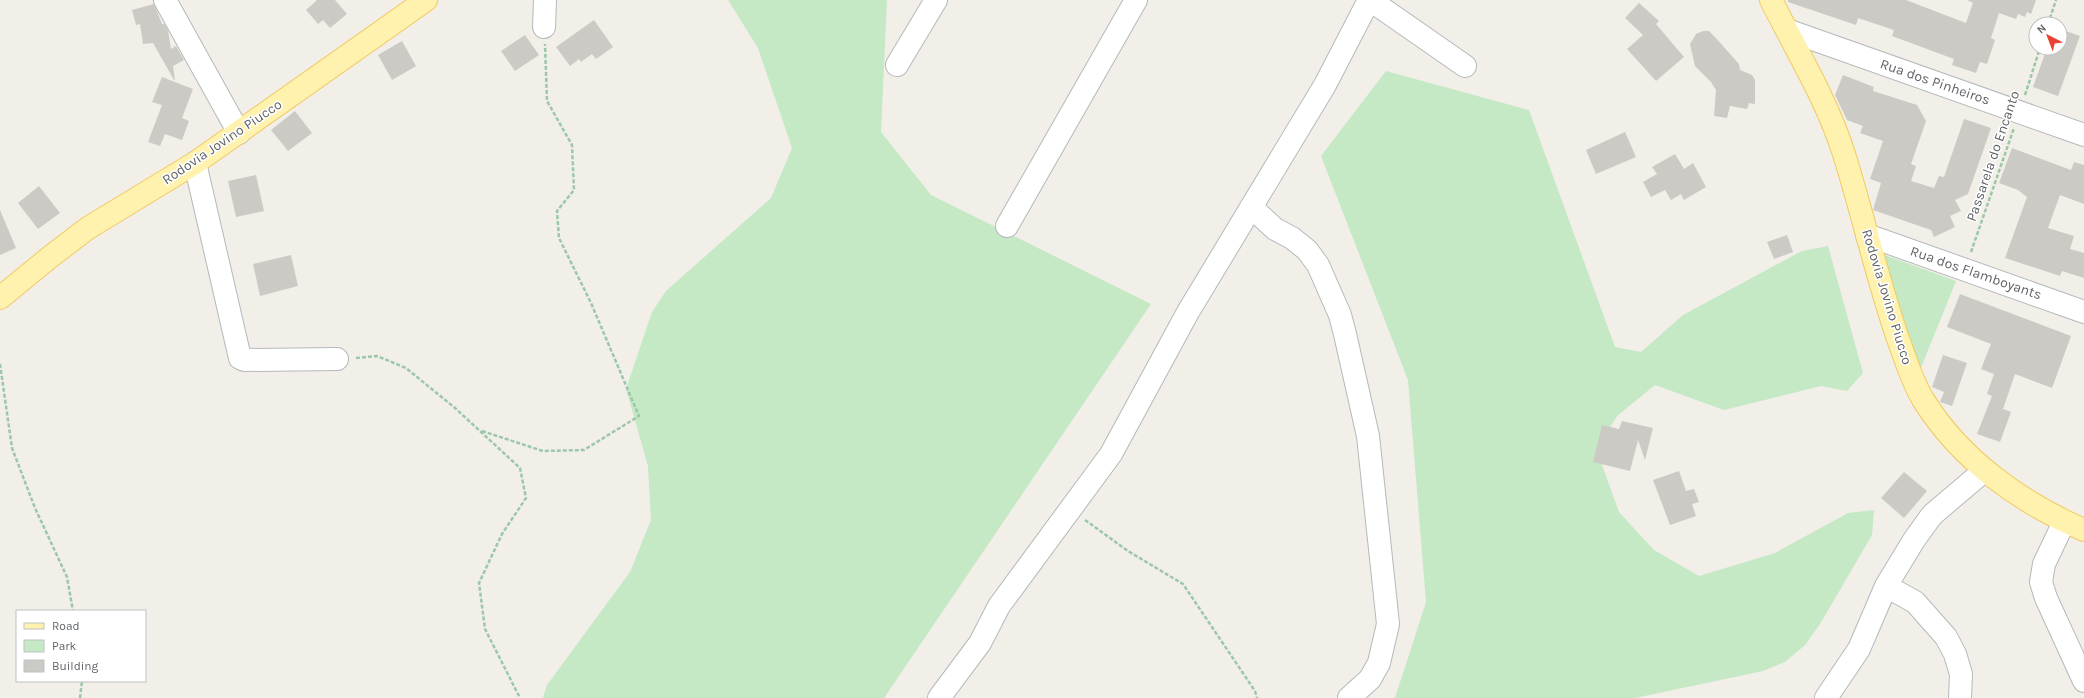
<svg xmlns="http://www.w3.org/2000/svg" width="2084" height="698" font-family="Karla,sans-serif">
  <rect width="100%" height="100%" fill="#f1efe8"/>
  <path fill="#c5e8c5" d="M728 0H887L881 132 931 195 1151 304 884 698H543L547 685 630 572 651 520 648 466 626 389 652 312 666 291 771 198 792 148 758 48Z
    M1386 71 1529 110 1615 347 1641 352 1683 315 1802 251 1828 246 1863 373 1847 391 1821 386 1724 410 1655 385 1617 416 1603 439 1602 465 1619 512 1654 550 1699 576 1775 553 1848 513 1874 510 1872 535 1820 624 1805 645 1785 662 1763 671 1635 698H1395L1426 602 1408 380 1321 156Z
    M1882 254 1956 281 1920 370 1910 349Z"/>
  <path fill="#cccac5" d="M317 0H335L347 14 330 28 323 20 318 24 306 10Z
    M1788 0H1906L1966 23 1973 3 1967 0H2036L2031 14 2027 12 2025 17 2018 14 2016 19 1999 13 1991 38 1995 40 1987 64 1980 62 1976 73 1952 65 1954 59 1892 36 1894 30 1858 18 1856 25 1788 2Z
    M1639 3 1659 21 1656 24 1684 57 1656 81 1627 49 1643 35 1625 18Z
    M154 4 162 24H164L168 30 171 49 176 46 184 60 173 66 175 80H174L153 43 143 44 140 24 136 25 132 10Z
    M594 20 613 47 596 59 592 54 581 62 579 59 570 66 556 47Z
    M2060 29 2080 36 2058 96 2033 87 2047 48H2060Z
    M1703 31H1709L1715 37 1739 64 1740 70 1752 75 1755 80V104L1749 103 1747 109 1730 106 1727 118 1714 116 1716 90 1711 82 1695 66 1690 44 1696 34Z
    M525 35 539 55 515 71 501 51Z
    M402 41 416 66 392 80 378 55Z
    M1843 75 1874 87 1873 91 1917 105 1926 121 1911 164 1916 166 1911 181 1934 188 1939 176 1944 177 1964 119 1991 128 1968 194 1955 200 1961 211 1950 216 1955 227 1934 237 1931 230 1873 210 1881 183 1870 179 1883 141 1860 133 1863 126 1847 120 1835 95Z
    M162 77 193 89 182 118 189 121 182 140 165 134 160 146 148 142 162 105 152 102Z
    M295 111 312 133 288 151 271 130Z
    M1625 132 1636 157 1596 174 1586 150Z
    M2012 148 2071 170 2074 162 2084 165V204L2060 195 2048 228 2074 236 2070 249 2084 253V278L2062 271 2060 276 2005 258 2027 197 2018 190 1999 183Z
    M1675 154 1684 169 1693 163 1706 187 1684 200 1681 194 1671 200 1665 190 1651 197 1643 182 1657 174 1652 167Z
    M256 175 264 211 236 217 228 181Z
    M39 186 60 213 38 229 18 203Z
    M0 210 16 248 0 255Z
    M1787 235 1793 252 1774 259 1767 242Z
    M291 255 298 286 260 296 253 264Z
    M1960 294 2071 336 2052 388 2015 374 2003 409 2011 412 2000 442 1977 434 1992 396 1987 394 1994 374 1981 369 1991 344 1947 327Z
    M1943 355 1967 363 1952 406 1940 402 1944 392 1932 387Z
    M1622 421 1653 428 1645 460 1638 440 1630 471 1593 462 1602 425 1619 429Z
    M1679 471 1686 491 1694 489 1699 502 1692 504 1696 516 1670 525 1653 480Z
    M1904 472 1927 491 1904 518 1881 498Z"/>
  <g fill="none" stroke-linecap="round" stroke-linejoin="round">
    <g stroke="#b5b8bc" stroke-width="24">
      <path id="minor" d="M165 0 239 133
        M1370 0 1465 66
        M544 27 545 0
        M1787 30 2084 135
        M897 65 936 0
        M195 163 240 358 244 360 337 359
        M1251 207 1275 229 1292 238 1307 250 1318 265 1340 315 1345 334 1368 436 1388 624 1379 663 1370 679 1349 698
        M1007 226 1136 0
        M1867 235 2084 312
        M2064 522 2044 564 2041 582 2046 598 2084 681
        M1886 586 1915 602 1946 637 1955 654 1961 674 1960 698
        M939 698 980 643 999 606 1111 454 1188 312 1325 85 1369 0
        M1826 698 1859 649 1886 586 1914 540 1932 515 1985 470"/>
    </g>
    <g stroke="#f2c960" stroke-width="24">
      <path id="major" d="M1771 0C1796 50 1827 100 1844 154 1863 215 1877 278 1898 339 1906 360 1912 382 1924 401 1961 460 2021 503 2084 530
        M0 298 50 257 88 228 195 163 426 0"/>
    </g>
    <path stroke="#9cc7a9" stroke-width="2.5" stroke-dasharray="4 2" stroke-linecap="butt" d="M2048 24 2056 0
      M2025 95 2040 48
      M1971 252 2014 128
      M356 358 377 356 406 368 455 408 520 468 526 498 502 534 479 583 485 629 520 698
      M0 364 12 448 35 508 67 577 73 611
      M482 431 543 451 584 450 639 416 591 303 559 238 557 211 574 190 572 145 547 101 545 44
      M1085 520 1128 551 1183 584 1255 691 1257 698
      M80 698 82 681"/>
    <use href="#minor" stroke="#fff" stroke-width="22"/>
    <use href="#major" stroke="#fff2af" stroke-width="22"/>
  </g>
  <g text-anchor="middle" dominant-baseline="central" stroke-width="3" stroke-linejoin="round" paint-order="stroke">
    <g font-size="14" fill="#5f6368" stroke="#fff">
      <text transform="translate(1935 82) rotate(19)">Rua dos Pinheiros</text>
      <text transform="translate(222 142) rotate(-34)">Rodovia Jovino Piucco</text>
      <text transform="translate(1993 156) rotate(-71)">Passarela do Encanto</text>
      <text transform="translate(1976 273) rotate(19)">Rua dos Flamboyants</text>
      <text transform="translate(1887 297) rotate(73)">Rodovia Jovino Piucco</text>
    </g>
  </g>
  <rect x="16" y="610" width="130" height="72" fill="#ffffff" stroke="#bfc1c3"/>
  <rect x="24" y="623" width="20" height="6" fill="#fff2af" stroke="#bfc1c3"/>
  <text x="52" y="630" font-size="12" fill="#5f6368">Road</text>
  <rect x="24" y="640" width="20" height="12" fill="#c5e8c5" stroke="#bfc1c3"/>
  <text x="52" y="650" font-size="12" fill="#5f6368">Park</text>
  <rect x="24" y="660" width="20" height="12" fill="#cccac5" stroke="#bfc1c3"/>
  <text x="52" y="670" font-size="12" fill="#5f6368">Building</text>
  <g transform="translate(2048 36) rotate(318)"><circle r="19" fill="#ffffff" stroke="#bfc1c3"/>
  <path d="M0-3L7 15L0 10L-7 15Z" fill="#ea4335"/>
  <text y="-6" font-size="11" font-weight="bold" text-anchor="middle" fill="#5f6368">N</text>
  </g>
</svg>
